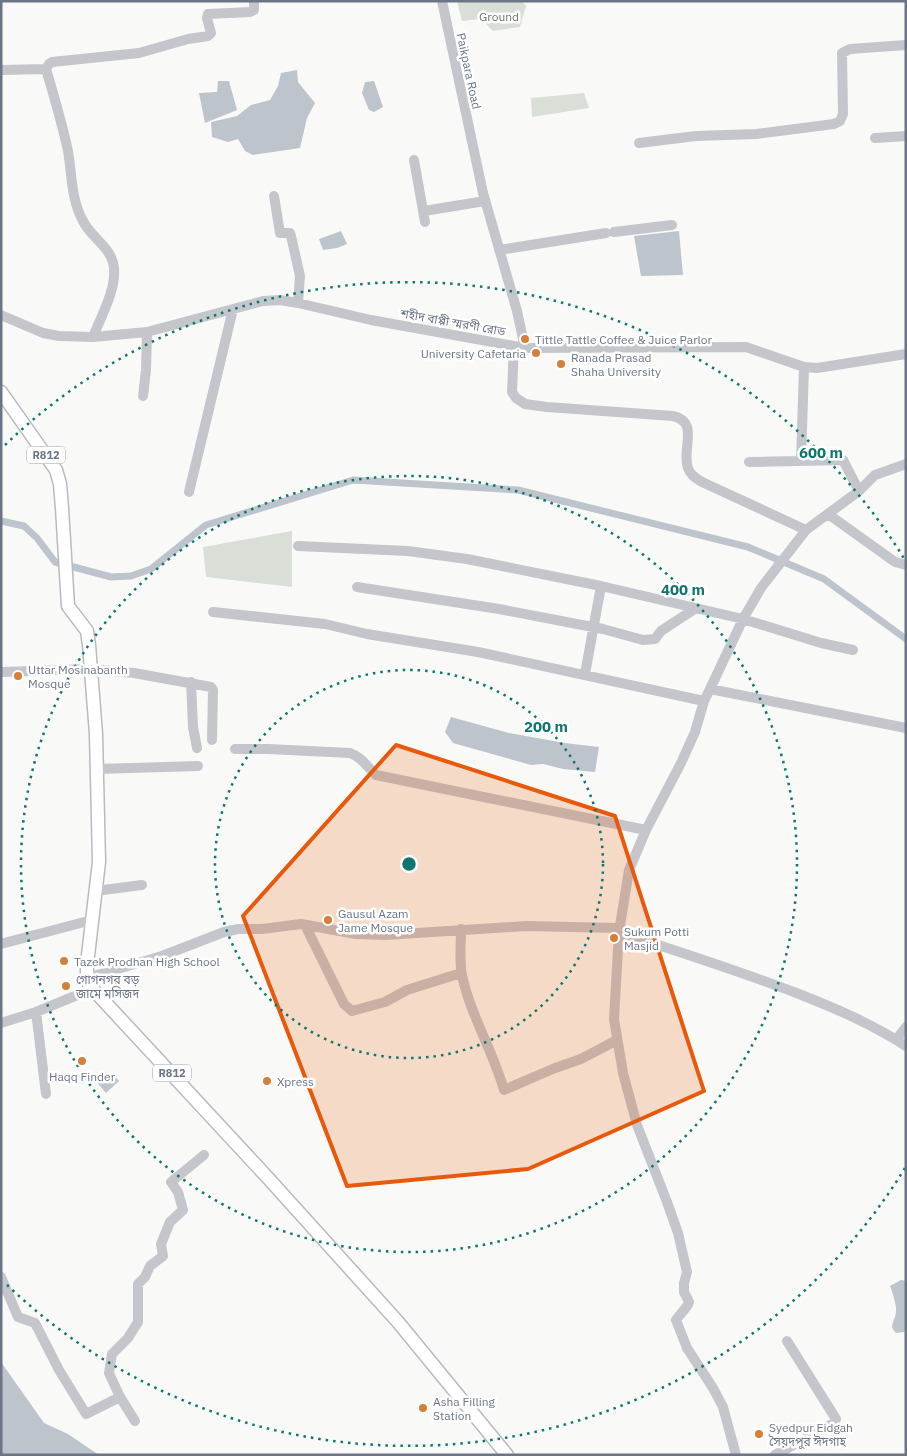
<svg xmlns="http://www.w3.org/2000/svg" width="907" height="1456" font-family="'IBM Plex Sans','Noto Sans Bengali',sans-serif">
  <rect width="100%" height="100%" fill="#f9faf8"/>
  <path fill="#d9ded7" d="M457 1H522L526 6 520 27 493 31 481 19 462 21Z
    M584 93 589 108 532 117 531 98Z
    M292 531V587L206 577 203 547Z"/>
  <path fill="#bdc4cb" d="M297 70 298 82 315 103 307 118 300 148 253 155 245 151 238 139 228 142 212 137 211 122 237 116 251 105 270 100 278 86 281 73Z
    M218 81H229L237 110 205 123 199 93 217 92Z
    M374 81 383 107 374 112 369 110 362 93 365 82Z
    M341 231 347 244 337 248 323 250 319 239Z
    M679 231 683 275 641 276 634 236Z
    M451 717 509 733 565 743 599 747 595 772 563 769 543 764 531 765 453 743 445 732Z
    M105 1073 114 1075 119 1081 106 1093 95 1080 99 1075Z
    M901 1280 906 1281V1329L904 1332 896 1333 892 1328C892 1322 896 1317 896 1311 897 1306 892 1291 890 1286Z
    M1 1362 44 1423 68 1434 99 1455H1Z"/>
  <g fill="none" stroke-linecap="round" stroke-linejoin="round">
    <path stroke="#bdc4cb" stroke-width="7" d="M1 521 24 526 37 538 55 562 111 577 131 576 151 569 206 525 353 480 518 490 748 547 824 579 906 639"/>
    <g stroke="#b7babf" stroke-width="15">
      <path id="major" d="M1 392 56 470 60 484 62 508 68 606 87 631 89 645 96 734 99 862 87 964V978L89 985 268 1178 398 1322 507 1455"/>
    </g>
    <path stroke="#c4c6cb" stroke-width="10" d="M442 1 483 193 517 311 525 348
      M46 69 49 64 52 62 139 53 188 39 208 36 211 33 207 18 208 14 250 12 254 10V1
      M1 70 46 69C54 96 62 123 68 151 72 174 71 200 83 221 91 238 112 247 114 268 116 291 101 316 93 337
      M875 138 906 136
      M639 143 696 136 756 134 834 124 840 121 843 114 842 53 850 49 906 45
      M414 160 425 222
      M274 196 280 233H290L291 236 300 276 298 303
      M424 211 485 201
      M614 232 672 225
      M499 250 606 233
      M1 315 43 333 59 336 93 337 147 332 263 301 280 300 298 303 371 320 525 348 746 347 804 367 817 368 906 354
      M514 346 512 392 516 398 525 404 547 407 673 416C700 422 681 449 688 468 690 475 696 478 702 482L806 530
      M143 396 146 370 147 332
      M801 461 804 367
      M749 462 843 460 859 491
      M189 492 233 309
      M828 514 895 562 906 565
      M298 546 408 551 467 559 601 586 743 619 821 643 853 650
      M357 587 499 609 603 629 643 640 655 639 661 631 696 608
      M213 612 325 624 367 634 478 652 704 701
      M2 672 91 669 134 673 211 687 213 690 212 740
      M585 674 601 586
      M191 682 193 727 197 748
      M710 689 906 728
      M235 749H268L350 753C362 757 367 767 376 775L646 830
      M97 769 198 766
      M95 891 142 885
      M305 925 344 1004 352 1011 385 1002 407 990 461 973
      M461 929C461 944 459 961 462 975 470 1014 493 1051 504 1090L555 1068 581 1059 617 1040
      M619 932C679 952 740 971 799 994 837 1009 872 1024 906 1046
      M1 944 92 920
      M87 978 162 956 224 932 238 929H262L301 924 356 934 386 935 526 926 619 928
      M36 1012 46 1094
      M1 1023 36 1012 92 989
      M896 1040 906 1027
      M1 1277 18 1317 35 1323 59 1370 86 1414 120 1397
      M135 1421 120 1397 109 1373 112 1354 128 1338 138 1322V1284L145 1277 150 1266 163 1256 161 1244 170 1222 183 1210 178 1192 171 1182 204 1155
      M736 1455 723 1407 713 1388 687 1348 676 1320C680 1313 686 1310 689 1302L684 1292V1283L687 1272 678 1233 667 1202 637 1125 623 1073 614 1019 619 932 629 870 646 830 681 763 695 732 704 701 710 689 743 619 761 588 806 530 859 491 875 475 906 464
      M775 1455 834 1423 836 1419 787 1341"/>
    <use href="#major" stroke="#fff" stroke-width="12"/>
  </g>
  <path fill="#e8590c" fill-opacity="0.2" stroke="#e8590c" stroke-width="4" stroke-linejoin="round" d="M396 745 615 816 704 1091 528 1169 347 1186 243 916Z"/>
  <g fill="none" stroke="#0f766e" stroke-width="2.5" stroke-dasharray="2.5 5">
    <circle cx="409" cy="864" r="194"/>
    <circle cx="409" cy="864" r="388"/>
    <path d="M905 1168A582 582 0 0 1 5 1283M5 445A582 582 0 0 1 905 560"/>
  </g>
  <g fill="#d67f3b" stroke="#fff" stroke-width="2">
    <circle cx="525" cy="339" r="5"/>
    <circle cx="536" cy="353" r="5"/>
    <circle cx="561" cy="364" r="5"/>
    <circle cx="18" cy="676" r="5"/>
    <circle cx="328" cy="920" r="5"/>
    <circle cx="614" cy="938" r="5"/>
    <circle cx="64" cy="961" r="5"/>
    <circle cx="66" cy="986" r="5"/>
    <circle cx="82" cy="1061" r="5"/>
    <circle cx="267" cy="1081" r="5"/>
    <circle cx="423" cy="1408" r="5"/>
    <circle cx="759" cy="1434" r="5"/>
  </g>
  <g text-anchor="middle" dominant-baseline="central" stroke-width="5" stroke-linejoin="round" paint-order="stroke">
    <g fill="#fff" stroke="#979eaa" stroke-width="1">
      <rect x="27" y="446.5" width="38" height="17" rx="4"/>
      <rect x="153" y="1064.5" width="38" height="17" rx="4"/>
    </g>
    <g font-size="11" font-weight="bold" fill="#6b7586">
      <text x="46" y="455">R812</text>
      <text x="172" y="1073">R812</text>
    </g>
    <g font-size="12" fill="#667966" stroke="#fff">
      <text x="499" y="16">Ground</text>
    </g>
    <g font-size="12" fill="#6b7586" stroke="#fff">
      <text transform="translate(469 71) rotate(78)">Paikpara Road</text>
      <text transform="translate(453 322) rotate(10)">শহীদ বাপ্পী স্মরণী রোড</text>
    </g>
    <g font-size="12" fill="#6b7586" stroke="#fff" text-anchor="start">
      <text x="535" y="339">Tittle Tattle Coffee &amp; Juice Parlor</text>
      <text x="526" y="353" text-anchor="end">University Cafetaria</text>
      <text x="571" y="357">Ranada Prasad<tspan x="571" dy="14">Shaha University</tspan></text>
      <text x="28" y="669">Uttar Mosinabanth<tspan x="28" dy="14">Mosque</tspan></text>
      <text x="338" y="913">Gausul Azam<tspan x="338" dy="14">Jame Mosque</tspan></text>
      <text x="624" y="931">Sukum Potti<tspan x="624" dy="14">Masjid</tspan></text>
      <text x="74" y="961">Tazek Prodhan High School</text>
      <text x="76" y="979">গোগনগর বড়<tspan x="76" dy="14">জামে মসিজদ</tspan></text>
      <text x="82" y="1076" text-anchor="middle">Haqq Finder</text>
      <text x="277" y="1081">Xpress</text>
      <text x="433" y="1401">Asha Filling<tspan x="433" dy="14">Station</tspan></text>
      <text x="769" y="1427">Syedpur Eidgah<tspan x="769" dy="14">সৈয়দপুর ঈদগাহ</tspan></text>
    </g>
  </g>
  <circle cx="409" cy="864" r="8" fill="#0f766e" stroke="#fff" stroke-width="2.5"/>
  <g font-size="15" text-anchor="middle" font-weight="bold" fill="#0f766e" stroke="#fff" stroke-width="5" stroke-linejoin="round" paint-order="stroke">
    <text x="821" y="458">600 m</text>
    <text x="683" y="595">400 m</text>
    <text x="546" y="732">200 m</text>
  </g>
  <rect width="907" height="1456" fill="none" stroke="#6b7586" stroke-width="5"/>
</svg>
